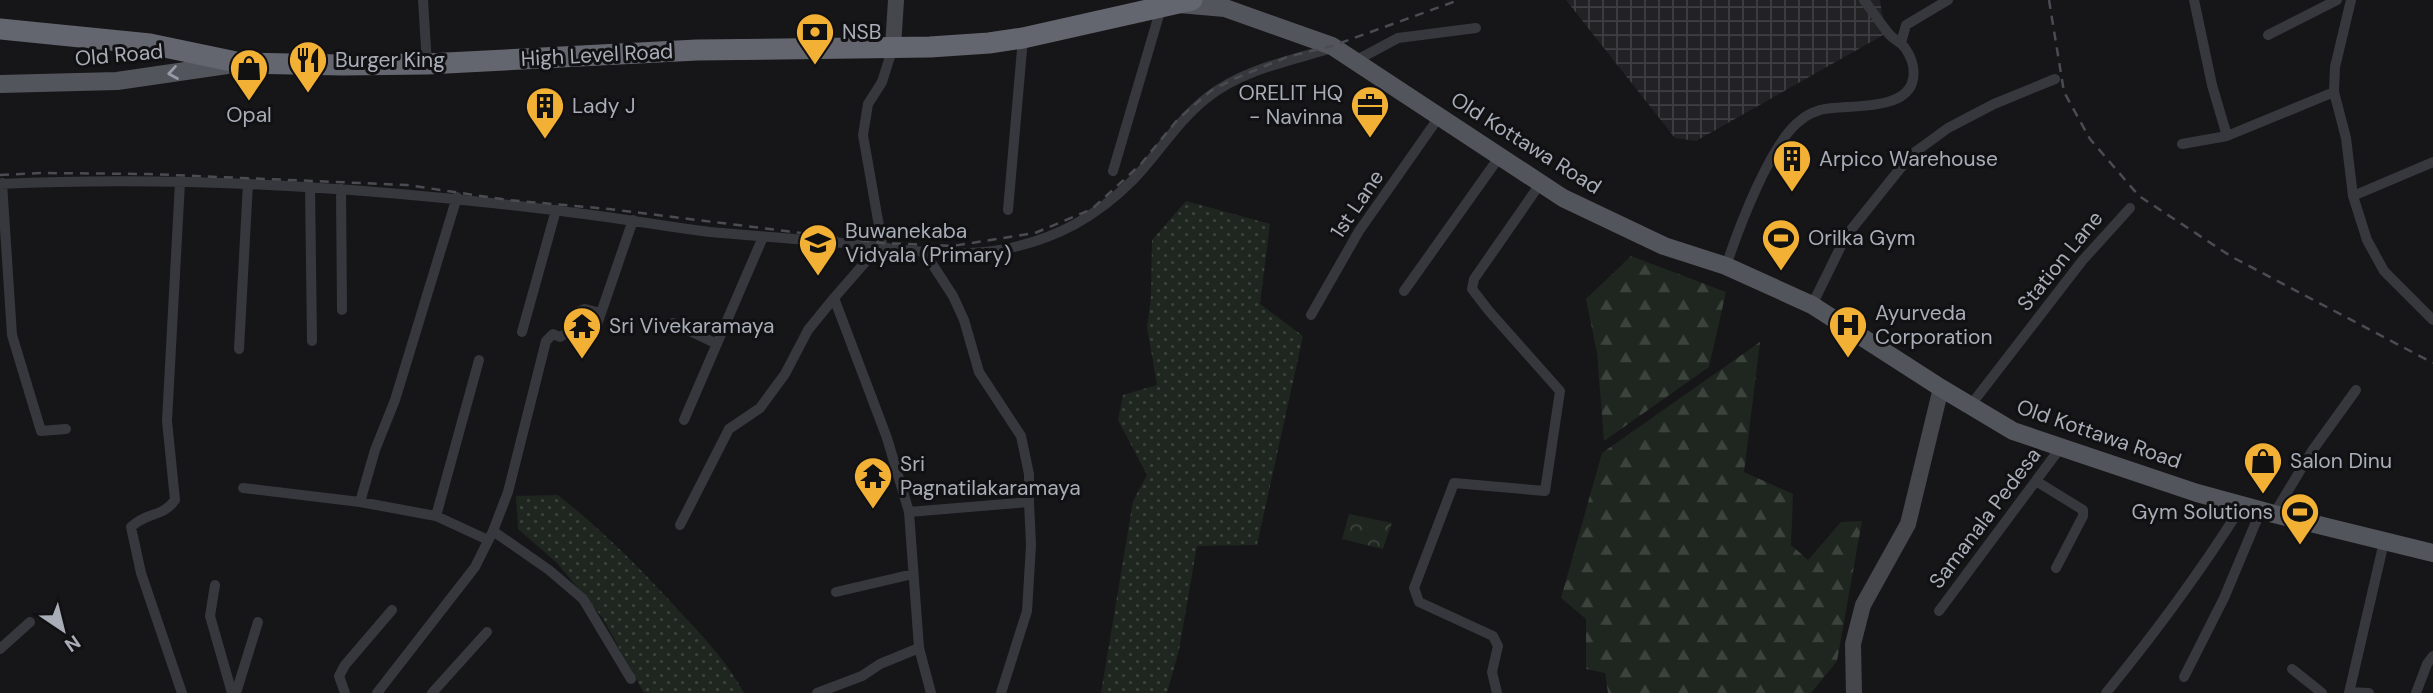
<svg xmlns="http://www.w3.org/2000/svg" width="2433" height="693" font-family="'DM Sans',sans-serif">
  <defs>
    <pattern id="industrial-grid" width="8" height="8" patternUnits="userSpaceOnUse" patternTransform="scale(1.75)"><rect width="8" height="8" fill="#222225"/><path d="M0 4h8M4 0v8" fill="none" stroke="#3f3f43"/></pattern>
    <pattern id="grass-dots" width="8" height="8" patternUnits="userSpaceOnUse" patternTransform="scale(1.75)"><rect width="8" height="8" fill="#1e261f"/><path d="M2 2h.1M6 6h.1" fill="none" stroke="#3c433d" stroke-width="1.8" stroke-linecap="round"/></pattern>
    <pattern id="forest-firs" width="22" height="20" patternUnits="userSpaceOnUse" patternTransform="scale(1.75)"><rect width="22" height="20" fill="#1e261f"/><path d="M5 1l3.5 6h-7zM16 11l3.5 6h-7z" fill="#3c433d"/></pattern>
    <pattern id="park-crowns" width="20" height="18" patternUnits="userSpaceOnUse" patternTransform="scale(1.75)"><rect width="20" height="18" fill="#1e261f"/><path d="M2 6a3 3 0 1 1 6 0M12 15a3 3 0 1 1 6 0" fill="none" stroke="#3c433d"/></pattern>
  </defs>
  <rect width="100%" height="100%" fill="#161618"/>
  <path fill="url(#industrial-grid)" d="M1566 0H1880L1885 34 1696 141 1675 138Z"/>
  <path fill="url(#grass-dots)" d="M1186 201 1270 224 1260 304 1303 336 1257 545 1197 546 1179 650 1167 693H1101L1133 501 1147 475 1118 420 1123 395 1157 385 1147 327 1151 297 1152 240Z
    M558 495C602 530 642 570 680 612 703 636 728 663 744 693H644L602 617 557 563 518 529 516 496Z"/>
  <path fill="url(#forest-firs)" d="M1631 256 1726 292 1709 367 1604 441 1597 353 1586 299Z
    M1760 342 1744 472 1793 494 1791 545 1808 560 1841 522 1862 521 1837 661 1811 693H1608L1605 673 1586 669V619L1561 598 1602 453Z"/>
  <path fill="url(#park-crowns)" d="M1349 514 1392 523 1383 549 1342 539Z"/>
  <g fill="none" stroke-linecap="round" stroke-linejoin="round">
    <path stroke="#37383d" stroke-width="10" d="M423 0 427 64
      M2194 0 2212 85 2227 136
      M2351 0 2335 67 2334 92 2346 138 2353 196 2367 240 2384 271 2433 320
      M2268 35 2337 0
      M1901 43 1906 25 1948 0
      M893 47 882 82 868 104 863 135 882 243 834 298 887 438 909 512 919 648 931 693
      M1355 61 1398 38 1476 28
      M2182 144 2227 136 2334 92
      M1113 171 1161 8
      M180 182 167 421 175 500C162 518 148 511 131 527L141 573 182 693
      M2 183 12 335 41 431 66 429
      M0 184C196 175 390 189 584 214 626 219 668 227 710 232 754 236 799 239 843 243 897 248 951 260 1005 249 1056 239 1096 217 1133 180 1159 153 1178 120 1208 97 1244 69 1290 61 1332 48
      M310 186 312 341
      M341 189 342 310
      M2353 196 2433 162
      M1008 210 1023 38
      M1726 266C1738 230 1771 141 1801 120 1805 116 1814 112 1820 110 1844 104 1902 112 1912 83 1916 71 1912 58 1905 48 1901 42 1894 40 1889 34 1880 23 1872 11 1864 0
      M1404 291 1500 156
      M1812 305 1846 236 1911 155 1948 128 1994 104 2055 79
      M1311 315 1359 231 1439 117
      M673 323 717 344
      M595 330 601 313
      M522 332 556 210
      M239 349 248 183
      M1970 406 2082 261 2130 208
      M684 420 763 237
      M2036 481 2083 510V516L2056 568
      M243 488 360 502 436 516 488 540
      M360 502 375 450 395 400 457 197
      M909 512 1029 502V474L1021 436 979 372 964 320 953 296 925 253
      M2274 514 2312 451 2356 390
      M436 516 479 360
      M680 525 729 429 760 408 785 374 808 330 834 298
      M493 531 549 570 583 599 631 679
      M215 585 210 616 232 693
      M836 592 913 574
      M1939 611 2061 447
      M0 649 30 622
      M2292 669 2322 693
      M2184 677 2224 598 2261 510
      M2350 692 2369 693
      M236 693 258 622
      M345 693 339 676 345 665 392 610
      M377 693 475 567 493 531 508 492 546 341 553 334 560 337 567 333 577 312 585 309 601 313 633 220
      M432 693 487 632
      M817 693 862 676 880 664 919 648
      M1001 693 1027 611 1031 545 1029 502
      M1497 693 1492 672 1498 646 1493 636 1419 602 1414 588 1454 483 1545 491 1560 391 1489 311 1472 289 1474 279 1540 184
      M2106 693C2156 632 2201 571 2243 504
      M2349 693 2384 542
      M2416 693 2427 664 2433 656"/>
    <path stroke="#45474d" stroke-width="16" d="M893 47 896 0
      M1854 693 1853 644 1863 605 1908 524 1941 388"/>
    <path stroke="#53555c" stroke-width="18" d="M1179 4 1225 8 1332 46 1563 198 1664 246 1726 266 1812 305 1941 388 2013 431 2197 493 2274 514 2433 553
      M0 84 117 81 234 64"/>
    <path stroke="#63666e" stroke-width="21" d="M0 29 150 44 241 63 343 65 427 64 697 50 930 47 989 43 1023 38 1192 0"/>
    <path stroke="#4a4c52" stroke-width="2.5" stroke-dasharray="9 7" stroke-linecap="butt" d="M2049 0 2064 92 2090 139 2139 196 2232 257 2433 363
      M0 175 40 173 149 174 407 185 508 200 609 209 882 243 952 246 1035 233 1092 209 1141 164 1178 119 1212 90 1234 79 1287 57 1332 46 1459 0"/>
  </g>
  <defs><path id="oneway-chevron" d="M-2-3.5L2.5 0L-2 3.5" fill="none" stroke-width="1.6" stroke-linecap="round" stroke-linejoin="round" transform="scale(1.75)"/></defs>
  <use stroke="#979ba6" href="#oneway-chevron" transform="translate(173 73) rotate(171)"/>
  <defs>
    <g id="bank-pin" transform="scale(2.0125)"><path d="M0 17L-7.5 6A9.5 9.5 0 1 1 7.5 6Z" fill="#f2b134" stroke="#111113"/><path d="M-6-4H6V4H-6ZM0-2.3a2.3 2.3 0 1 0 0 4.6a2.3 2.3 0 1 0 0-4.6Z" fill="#111"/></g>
    <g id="restaurant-pin" transform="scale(2.0125)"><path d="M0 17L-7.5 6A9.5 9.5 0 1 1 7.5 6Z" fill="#f2b134" stroke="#111113"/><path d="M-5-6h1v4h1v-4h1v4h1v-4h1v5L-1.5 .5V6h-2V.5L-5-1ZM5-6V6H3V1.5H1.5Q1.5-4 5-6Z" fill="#111"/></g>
    <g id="shop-pin" transform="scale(2.0125)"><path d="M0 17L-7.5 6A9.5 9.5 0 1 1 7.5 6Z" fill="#f2b134" stroke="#111113"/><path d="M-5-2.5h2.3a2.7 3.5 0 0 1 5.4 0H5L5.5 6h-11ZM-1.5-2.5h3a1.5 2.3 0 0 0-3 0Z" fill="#111"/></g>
    <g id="office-pin" transform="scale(2.0125)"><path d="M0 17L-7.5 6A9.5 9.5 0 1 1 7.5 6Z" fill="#f2b134" stroke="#111113"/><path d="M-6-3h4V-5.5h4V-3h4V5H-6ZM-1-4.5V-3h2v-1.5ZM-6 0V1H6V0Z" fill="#111"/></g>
    <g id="building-pin" transform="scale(2.0125)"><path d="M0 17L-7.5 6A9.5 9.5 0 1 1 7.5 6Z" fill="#f2b134" stroke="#111113"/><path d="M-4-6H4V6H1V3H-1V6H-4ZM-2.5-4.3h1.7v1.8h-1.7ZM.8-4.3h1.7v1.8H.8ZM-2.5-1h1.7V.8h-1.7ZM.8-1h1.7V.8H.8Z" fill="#111"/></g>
    <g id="stadium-pin" transform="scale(2.0125)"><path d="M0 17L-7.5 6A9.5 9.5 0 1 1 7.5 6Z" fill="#f2b134" stroke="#111113"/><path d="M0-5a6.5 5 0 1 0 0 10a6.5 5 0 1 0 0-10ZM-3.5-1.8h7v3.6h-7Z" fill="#111"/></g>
    <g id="school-pin" transform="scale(2.0125)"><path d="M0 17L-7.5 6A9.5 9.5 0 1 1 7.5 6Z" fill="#f2b134" stroke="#111113"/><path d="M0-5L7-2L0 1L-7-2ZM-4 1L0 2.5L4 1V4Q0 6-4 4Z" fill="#111"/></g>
    <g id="hospital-pin" transform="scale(2.0125)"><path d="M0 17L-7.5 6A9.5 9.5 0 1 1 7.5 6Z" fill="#f2b134" stroke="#111113"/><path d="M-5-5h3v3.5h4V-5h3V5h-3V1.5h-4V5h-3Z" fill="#111"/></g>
    <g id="temple-pin" transform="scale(2.0125)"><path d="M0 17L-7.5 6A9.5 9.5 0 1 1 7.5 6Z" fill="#f2b134" stroke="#111113"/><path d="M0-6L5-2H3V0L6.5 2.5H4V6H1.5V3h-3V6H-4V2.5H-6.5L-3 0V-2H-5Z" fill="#111"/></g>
  </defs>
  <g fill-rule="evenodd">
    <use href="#bank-pin" x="815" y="32"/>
    <use href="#restaurant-pin" x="308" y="60"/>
    <use href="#shop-pin" x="249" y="68"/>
    <use href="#office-pin" x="1370" y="105"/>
    <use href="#building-pin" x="545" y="106"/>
    <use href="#building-pin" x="1792" y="159"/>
    <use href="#stadium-pin" x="1781" y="238"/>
    <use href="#school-pin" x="818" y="243"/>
    <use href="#hospital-pin" x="1848" y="325"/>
    <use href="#temple-pin" x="582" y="326"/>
    <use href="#shop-pin" x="2263" y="461"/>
    <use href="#temple-pin" x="873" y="476"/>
    <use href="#stadium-pin" x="2300" y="512"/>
  </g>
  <g text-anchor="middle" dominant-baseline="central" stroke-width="6" stroke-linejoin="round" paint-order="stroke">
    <g font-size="21" fill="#a8adb8" stroke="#111113" text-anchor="start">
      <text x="842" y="32">NSB</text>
      <text x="335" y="60">Burger King</text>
      <text x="1343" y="93" text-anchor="end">ORELIT HQ<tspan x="1343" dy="24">- Navinna</tspan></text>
      <text x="572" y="106">Lady J</text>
      <text x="249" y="115" text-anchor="middle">Opal</text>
      <text x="1819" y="159">Arpico Warehouse</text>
      <text x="845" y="231">Buwanekaba<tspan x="845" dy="24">Vidyala (Primary)</tspan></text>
      <text x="1808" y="238">Orilka Gym</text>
      <text x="1875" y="313">Ayurveda<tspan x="1875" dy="24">Corporation</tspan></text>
      <text x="609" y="326">Sri Vivekaramaya</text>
      <text x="2290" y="461">Salon Dinu</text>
      <text x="900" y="464">Sri<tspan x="900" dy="24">Pagnatilakaramaya</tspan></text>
      <text x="2273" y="512" text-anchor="end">Gym Solutions</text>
    </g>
    <g font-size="21" fill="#a8adb8" stroke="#111113">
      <text transform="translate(119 55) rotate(-5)">Old Road</text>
      <text transform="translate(597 55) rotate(-3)">High Level Road</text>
      <text transform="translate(1526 143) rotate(32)">Old Kottawa Road</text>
      <text transform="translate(1357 204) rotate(-56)">1st Lane</text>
      <text transform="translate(2060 261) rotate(-51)">Station Lane</text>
      <text transform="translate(2099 434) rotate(19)">Old Kottawa Road</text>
      <text transform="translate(1985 518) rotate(-53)">Samanala Pedesa</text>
    </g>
  </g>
  <g transform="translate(63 630) rotate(145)" stroke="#111113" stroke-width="5" paint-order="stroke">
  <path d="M0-5L12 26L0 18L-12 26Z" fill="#a8adb8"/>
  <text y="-10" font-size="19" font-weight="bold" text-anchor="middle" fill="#a8adb8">N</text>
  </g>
</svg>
